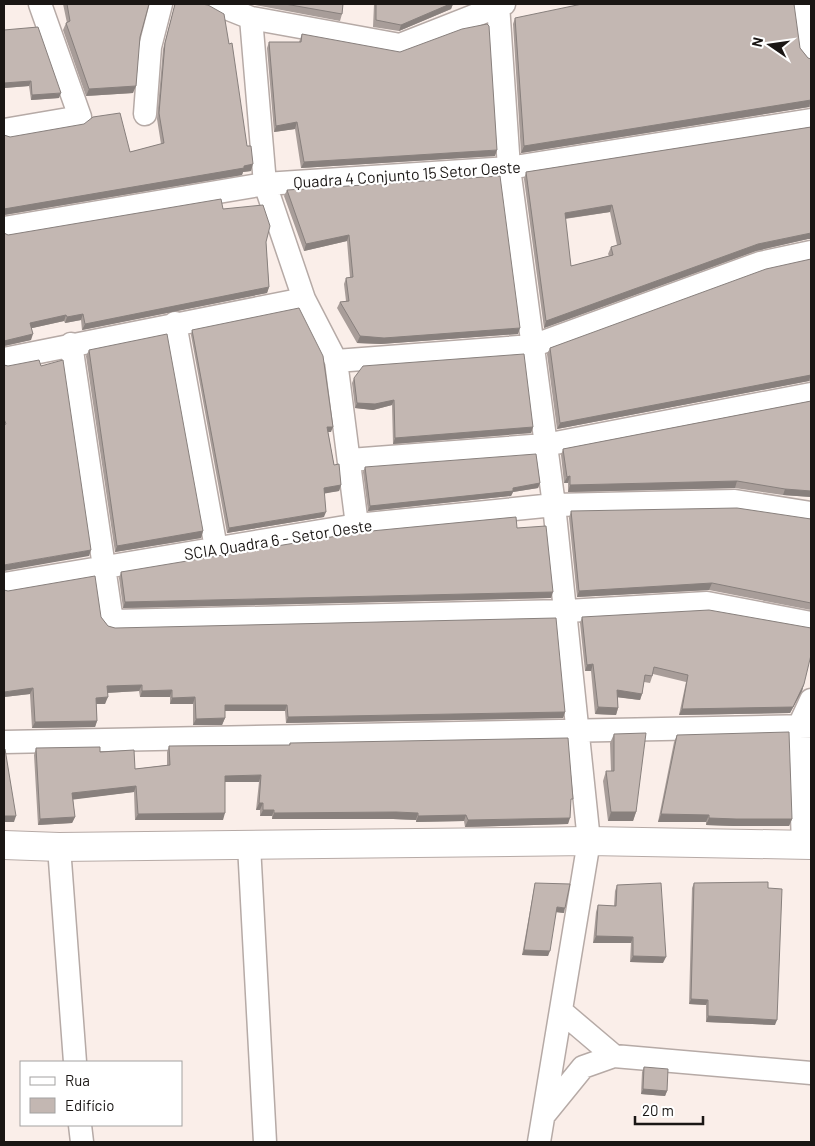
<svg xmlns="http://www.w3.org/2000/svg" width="815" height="1146" font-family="Barlow,sans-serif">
  <rect width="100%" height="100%" fill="#faeee9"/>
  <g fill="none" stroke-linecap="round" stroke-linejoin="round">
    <g stroke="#b6aaa6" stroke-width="25">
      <path id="minor" d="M216 4 251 18 400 45 504 4
        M498 4 509 168 554 505 589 841 539 1142
        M804 4 811 53
        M251 18 265 184 304 299 336 361 357 525
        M145 114 150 47 161 4
        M4 130 80 117 40 4
        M4 228 265 184 509 168 811 120
        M175 323 216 548
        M71 344 112 621 567 611 707 603 811 623
        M4 359 304 299
        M336 361 532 346 760 263 811 252
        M350 460 545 445 811 394
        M4 584 357 525 554 505 735 501 811 513
        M4 742 811 726
        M249 845 265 1142
        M803 845 799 726 811 700
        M59 847 75 1062
        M561 1011 614 1056 811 1073
        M544 1115 583 1067 614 1056
        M80 1125 82 1142"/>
    </g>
    <g stroke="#b6aaa6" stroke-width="30">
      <path id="tertiary" d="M4 845 59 847 589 841 811 845"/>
    </g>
    <use href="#minor" stroke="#fff" stroke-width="22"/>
    <use href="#tertiary" stroke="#fff" stroke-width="28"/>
  </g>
  <path fill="#a89d99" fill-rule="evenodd" d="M63 4H149L140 37 133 93 86 96 63 30 66 23H67Z
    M175 4 251 171 243 172 242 175 4 215V135L10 137 130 152 161 144 157 119 163 49Z
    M251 4H343L342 14 340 21 255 5Z
    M374 4H453L451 9 399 31 373 27Z
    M515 18 800 48 808 58 811 59V108L809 107 521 153 513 24Z
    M4 30 59 98 31 100 29 86 4 88Z
    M302 34 495 156 301 168 295 129 274 132 267 48 269 42H299Z
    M811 127V239H808L756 251 544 328 524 179 526 172ZM610 212 617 245 611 247 608 254 609 256 571 266 565 219Z
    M287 190 518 334 381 344 357 343 337 308 340 302 346 301 344 284 346 278 350 277 347 241 304 251 284 196Z
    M223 209 266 242 269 287 267 293 82 330 81 320 65 323 64 321 32 328 31 340 4 346V233L8 235Z
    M811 259V382L809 381 557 429 547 354 550 348Z
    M192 330 331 432H328L334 465 341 485 339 491 324 493V517L227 533 191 335Z
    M89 350 203 531 201 538 115 552 86 356Z
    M354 378 533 427 531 433 393 444 392 405 373 410 355 408 352 383Z
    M811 401V497L783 495 735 488 568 492V483H564L561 455 563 449Z
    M365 467 540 483 538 488 513 492 511 496 368 511 363 472Z
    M571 511 811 519V610L709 590 577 597 569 518Z
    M517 528 551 598 123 608 119 578 121 572Z
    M101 617 108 626 115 628 565 712 563 718 286 723 285 711H225V718L222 725H193V704H170V697H140L139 691 107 693 105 704H96L97 721 95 727 32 728 30 694 4 697Z
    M582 617 804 684 802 691 790 713 679 715 686 682 653 674 650 683 644 682 642 694 640 700 618 697V708L616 715 595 714 591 671H585L580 623Z
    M614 734 636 812 633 821H608L603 781 606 771H611L610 743Z
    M677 735 792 819 789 826H734L706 825V822H658L674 742Z
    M290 743 571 805 568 824 465 827 464 821 416 822V820L393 819H272V816H260V810H256L259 782H225L223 820H135L134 792 73 799 75 817 72 823 38 825 34 755 36 748 100 752 135 769 167 765V752L169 746 289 745Z
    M535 883 564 913 556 912 548 956 522 955 534 888Z
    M694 883 775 1025 706 1022V1005L689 1004 692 888Z
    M617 885 663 963 630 962 631 943H593L596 912 598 905 614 906 615 891Z
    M644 1067 667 1091 665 1096 641 1094 642 1072Z"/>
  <path fill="#88807d" d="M450 4H453L451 9 399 31 401 25Z
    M31 81 29 86 4 88V83Z
    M136 86 133 93 86 96 89 89Z
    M61 93 59 98 31 100 32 95Z
    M811 100 809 107 521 153 524 146Z
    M297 122 295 129 274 132 276 126Z
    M497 150 495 156 301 168 304 162Z
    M253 164 251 171 243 172 242 175 4 215V209Z
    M612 205 610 212 562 219 565 213Z
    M811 233V239H808L756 251 544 328 546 321 758 244Z
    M349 235 347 241 304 251 306 244Z
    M269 287 267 293 82 330 85 324Z
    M83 314 81 320 65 323 67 317Z
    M66 315 64 321 28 329 30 323Z
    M520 328 518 334 381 344 357 343 360 336Z
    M33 334 31 340 4 346V341Z
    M811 374 809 381 557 429 560 423Z
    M394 400 392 405 373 410 355 408 357 403Z
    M327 427H333L331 432H325Z
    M533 427 531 433 393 444 395 438Z
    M570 476 568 483H564L567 477Z
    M737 481 735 488 568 492 570 485Z
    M540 483 538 488 513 492 511 496 368 511 370 506 513 488Z
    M341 485 339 491 322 494 324 488Z
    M785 489 811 491V497L783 495Z
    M326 512 324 517 227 533 229 528Z
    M203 531 201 538 115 552 117 546Z
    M91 550 89 556 4 571V565Z
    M712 583 709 590 577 597 579 591Z
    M553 592 551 598 123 608 125 602Z
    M593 664 591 671H585L587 665Z
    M804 684 802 691 790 713 679 715 682 709Z
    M142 685 139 691 105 693 107 686Z
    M33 688 30 694 4 697V692Z
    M172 690 170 697H140L142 691Z
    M617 690 642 694 640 700 615 697Z
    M108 697 105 704H94L96 698Z
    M195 697 193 704H170L172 698Z
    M225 705H287L285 711H223Z
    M598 707 618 708 616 715 595 714Z
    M565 712 563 718 286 723 288 717Z
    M225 718 222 725H193L196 719Z
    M97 721 95 727 32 728 35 722Z
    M261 775 259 782H222L225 776Z
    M136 786 134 792 70 800 72 793Z
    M259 803H263L260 810H256Z
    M263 810H274L272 816H260Z
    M396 812 418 813 416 820 393 819H272L274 813Z
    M611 812H636L633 821H608Z
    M225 813 223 820H135L138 814Z
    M661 814 709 815 706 822H658Z
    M466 815 464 821 416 822 418 816Z
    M4 816H16L14 822H4Z
    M75 817 72 823 38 825 40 819Z
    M570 818 568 824 465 827 468 820Z
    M709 818 792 819 789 826H734L706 825Z
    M557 907 565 908 564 913 555 912Z
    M596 936 633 937 631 943H593Z
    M524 950 550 951 548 956 522 955Z
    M633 956 666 957 663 963 630 962Z
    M691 999 708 1000 706 1005 689 1004Z
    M708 1016 777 1020 775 1025 706 1022Z
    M643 1089 667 1091 665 1096 641 1094Z"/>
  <path fill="#c3b7b2" stroke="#88807d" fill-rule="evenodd" d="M67 4H149L140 37 136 86 89 89 66 23 70 21Z
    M175 4H201L208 5 224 14 229 44 232 43 247 146H251L253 164 244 166V168L4 209V135L10 137 84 124 93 117 120 113 130 152 164 143 159 113 165 43Z
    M285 4H343L342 14Z
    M376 4H450L401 25 376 20Z
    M582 4H794L800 48 808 58 811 59V100L524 146 515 18Z
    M487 24 489 26 497 150 304 162 297 122 276 126 269 42H301L302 34 400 52 462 29Z
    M38 27 61 93 32 95 31 81 4 83V30Z
    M811 127V233L758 244 546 321 526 172ZM612 205 621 244 611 247 613 255 571 266 565 213Z
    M500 176 520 328 384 338 360 336 340 302 349 301 346 278 353 277 349 235 306 244 287 190Z
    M221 199 223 209 263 205 270 226 266 242 269 287 85 324 83 314 67 317 66 315 30 323 33 334 4 341V233L8 235Z
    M811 259V375L560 423 550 348 766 269Z
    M299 308 323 356 333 427H327L334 465 339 464 341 485 324 488 326 512 229 528 192 330Z
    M167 334 203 531 117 546 89 350Z
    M524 354 533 427 395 438 394 400 375 404 357 403 354 378 363 366Z
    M39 360 41 366 63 360 91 550 4 565V425L6 424 4 419V365L8 366Z
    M811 401V491L785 489 737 481 570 485V476L567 477 563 449Z
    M536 454 540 483 513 488V491L370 506 365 467Z
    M737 508 811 519V603L712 583 579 591 571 511Z
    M516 517 517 528 546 526 553 592 125 602 121 572 361 532Z
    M95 576 101 617 108 626 115 628 556 618 565 712 288 717 287 705H225V718L196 719 195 697 172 698V690L142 691V685L107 686 108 697 96 698 97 721 35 722 33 688 4 692V590L8 591Z
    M709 610 811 628V655L804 684 793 707 682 709 688 675 654 667 652 676 645 675 642 694 617 690 618 708 598 707 593 664 587 665 582 617Z
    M789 732 792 819H736L709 818V815L661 814 677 735Z
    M646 733 636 812H611L606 771H614V734Z
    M568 738 573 799H571L570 818 468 820 466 815 418 816V813L396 812 274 813V810H263V803H259L261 775 225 776V813L138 814 136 786 72 793 75 817 40 819 36 748 100 747V752L134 750 135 769 170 765 169 746 290 745V743Z
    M4 749H5L16 816H4Z
    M768 882V888L782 889 777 1020 708 1016V1000L691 999 694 883Z
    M535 883 570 884 565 908 557 907 550 951 524 950Z
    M661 883 666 957 633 956V937L596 936 598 905 616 906 617 885Z
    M644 1067 668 1069 667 1091 643 1089Z"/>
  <g text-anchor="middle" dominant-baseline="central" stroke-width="4.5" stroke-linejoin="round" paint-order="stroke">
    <g font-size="16" fill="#1a1614" stroke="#fff">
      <text transform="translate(407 174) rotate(-4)">Quadra 4 Conjunto 15 Setor Oeste</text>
      <text transform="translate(278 539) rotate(-9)">SCIA Quadra 6 - Setor Oeste</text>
    </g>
  </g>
  <rect width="815" height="1146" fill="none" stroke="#1a1614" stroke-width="10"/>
  <rect x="20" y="1061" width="162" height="65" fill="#ffffff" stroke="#a3a2a1"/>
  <rect x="30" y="1077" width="25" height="8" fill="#ffffff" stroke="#a3a2a1"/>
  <text x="65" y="1086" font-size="15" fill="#1a1614">Rua</text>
  <rect x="30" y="1098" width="25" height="15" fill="#c3b7b2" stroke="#a3a2a1"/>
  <text x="65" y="1111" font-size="15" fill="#1a1614">Edifício</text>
  <g transform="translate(770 45) rotate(283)" stroke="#ffffff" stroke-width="4" paint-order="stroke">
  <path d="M0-4L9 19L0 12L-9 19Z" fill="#1a1614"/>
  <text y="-8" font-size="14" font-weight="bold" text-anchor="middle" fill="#1a1614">N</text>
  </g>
  <path d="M635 1116v8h68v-8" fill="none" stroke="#1a1614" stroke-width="2.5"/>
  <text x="642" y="1116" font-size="15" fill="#1a1614" stroke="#ffffff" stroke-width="4" paint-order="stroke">20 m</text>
</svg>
